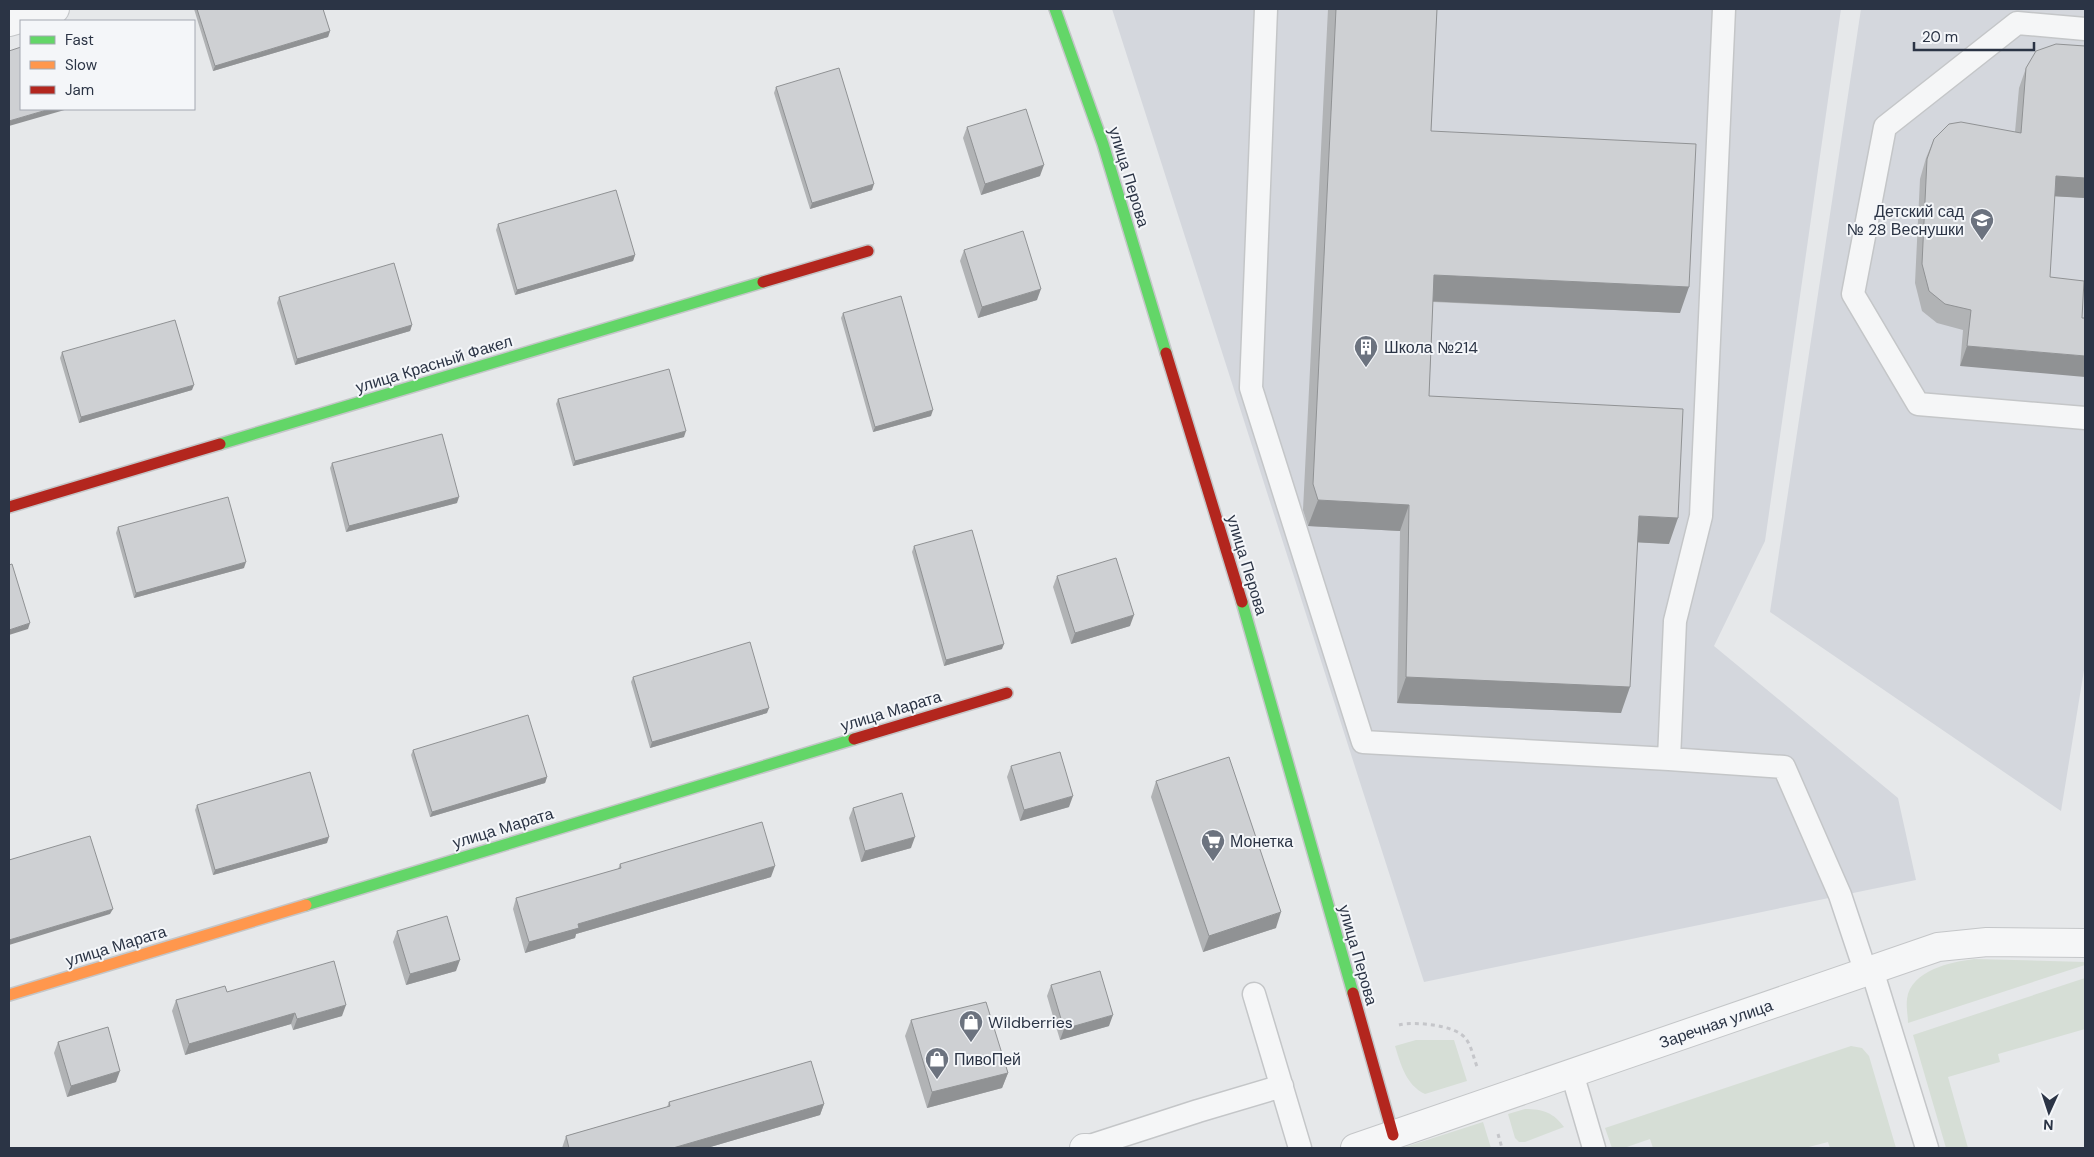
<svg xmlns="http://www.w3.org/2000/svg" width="2094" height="1157" font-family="'DM Sans',sans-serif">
  <rect width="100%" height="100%" fill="#e6e8ea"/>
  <path fill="#d4d7dd" d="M1112 9H1841L1765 541 1714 646 1898 798 1916 880 1424 982Z
    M1861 9H2085V664L2061 811 1770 612Z"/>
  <path fill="#d6ded6" d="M1974 959 2085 962V965L1908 1023C1908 1016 1906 1007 1907 999 1911 970 1951 962 1974 959Z
    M2085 978V1029L1998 1054 2000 1062 1948 1077 1968 1148H1946L1913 1035Z
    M1416 1040H1454L1467 1081 1425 1094C1406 1085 1401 1065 1395 1046Z
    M1851 1046 1862 1048 1869 1056 1896 1148H1830L1828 1142 1805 1148H1653L1650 1139 1624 1148H1612L1605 1128Z
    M1525 1109C1543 1109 1554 1113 1564 1127L1525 1142H1519L1515 1138 1508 1114Z
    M1483 1122 1491 1148H1402Z"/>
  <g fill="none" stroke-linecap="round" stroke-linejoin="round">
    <g stroke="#c4c6c8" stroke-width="25">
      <path id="lane" d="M1266 9 1251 388 1363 742 1669 759
        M1724 9 1701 516 1675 621 1669 759 1784 767 1840 895 1866 973
        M2085 29 2017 23 1885 127 1853 294 1918 404 2085 418
        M1872 970 1927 1148
        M1254 994 1300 1148
        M1572 1073 1594 1148
        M1087 1147 1198 1111 1282 1086"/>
    </g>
    <g stroke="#c4c6c8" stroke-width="30">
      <path id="street" d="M9 22 55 9
        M1084 1148H1087
        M1355 1148 1938 947 1987 942 2085 943"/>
    </g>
    <g stroke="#c4c6c8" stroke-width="14">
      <path id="fast" d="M1055 9 1103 144 1166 353
        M220 444 763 282
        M1242 602 1353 993
        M306 905 854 739"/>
    </g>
    <g stroke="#c4c6c8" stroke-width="14">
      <path id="slow" d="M9 995 306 905"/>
    </g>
    <g stroke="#c4c6c8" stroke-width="14">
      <path id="jam" d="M763 282 868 251
        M1166 353 1242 602
        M9 507 220 444
        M854 739 1007 693
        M1353 993 1393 1135"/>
    </g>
    <path stroke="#c5c6ca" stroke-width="3" stroke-dasharray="4 4" stroke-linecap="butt" d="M1399 1025C1414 1021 1457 1025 1466 1039 1472 1047 1474 1060 1478 1069
      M1498 1134 1502 1148"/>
    <use href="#lane" stroke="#f5f6f7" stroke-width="22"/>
    <use href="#street" stroke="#f5f6f7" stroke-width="28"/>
    <use href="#fast" stroke="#63d668" stroke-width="11"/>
    <use href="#slow" stroke="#ff974d" stroke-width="11"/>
    <use href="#jam" stroke="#b3261e" stroke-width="11"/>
  </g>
  <path fill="#b1b3b5" d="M194 9H323L330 31 328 37 213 71Z
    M1328 9H1437L1431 131 1680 313 1433 302 1429 396 1669 544 1638 542 1621 713 1397 703 1400 531 1308 526 1303 510Z
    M2085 46V198L2055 196 1960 366 1963 330 1937 323 1922 311 1915 283 1920 179 1926 158 1934 139 2015 132 2019 88 2026 68Z
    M776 87 872 190 810 209 774 93Z
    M967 127 1040 176 981 195 963 138Z
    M498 224 635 255 633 261 515 295 496 230Z
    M964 250 1037 300 978 318 960 261Z
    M279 297 412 325 410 331 295 365 277 303Z
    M843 313 931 416 873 432 841 318Z
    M62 352 192 390 79 423 60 358Z
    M558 399 684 437 573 466 556 404Z
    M332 463 457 503 346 532 330 468Z
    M118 527 244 568 134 598 116 533Z
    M914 546 1002 649 944 666 912 552Z
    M1057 576 1130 626 1071 644 1053 587Z
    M633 677 767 713 650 748 631 682Z
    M413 750 547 777 545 783 430 817 411 755Z
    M1011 766 1069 807 1020 821 1007 777Z
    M1156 781 1276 928 1203 952 1151 797Z
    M197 805 327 843 213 875 195 810Z
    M853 808 911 848 861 862 849 818Z
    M620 864 771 877 576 934 575 938 525 953 513 909 516 898 618 869Z
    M397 931 456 971 406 985 393 942Z
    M1051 985 1109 1026 1060 1040 1047 996Z
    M227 992 342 1016 293 1030 291 1024 185 1055 172 1011 176 1000Z
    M911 1020 1008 1073 1002 1088 927 1108 905 1036Z
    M58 1042 116 1082 67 1097 54 1053Z
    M669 1102 824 1104 820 1115 707 1148H562L566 1136 667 1107Z"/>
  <path fill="#909294" d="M330 31 328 37 213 71 215 66Z
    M50 109H68L9 126V121Z
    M1044 165 1040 176 981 195 985 184Z
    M2056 176 2085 178V198L2049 196Z
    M874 184 872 190 810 209 812 203Z
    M635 255 633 261 515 295 517 290Z
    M1434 275 1689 287 1680 313 1425 301Z
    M1041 289 1037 300 978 318 982 307Z
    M412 325 410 331 295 365 297 359Z
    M1967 346 2085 356V377L1960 366Z
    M194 385 192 390 79 423 81 417Z
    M933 410 931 416 873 432 875 427Z
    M686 431 684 437 573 466 575 461Z
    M459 497 457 503 346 532 349 526Z
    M1318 500 1409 505 1400 531 1308 526Z
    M1639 516 1678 518 1669 544 1630 542Z
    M246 562 244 568 134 598 136 593Z
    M1134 615 1130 626 1071 644 1075 633Z
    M30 623 28 629 9 635V630Z
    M1004 644 1002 649 944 666 946 660Z
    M1406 677 1630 687 1621 713 1397 703Z
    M769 708 767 713 650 748 652 742Z
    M547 777 545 783 430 817 432 812Z
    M1073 796 1069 807 1020 821 1024 810Z
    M329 837 327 843 213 875 215 870Z
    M915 837 911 848 861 862 865 851Z
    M775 866 771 877 576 934 575 938 525 953 529 942 578 924Z
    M113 909 110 914 9 945V940Z
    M1281 912 1276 928 1203 952 1209 936Z
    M460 960 456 971 406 985 410 974Z
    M346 1005 342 1016 293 1030 297 1019Z
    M295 1013 291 1024 185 1055 189 1044Z
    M1113 1015 1109 1026 1060 1040 1064 1029Z
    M120 1071 116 1082 67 1097 71 1086Z
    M1008 1073 1002 1088 927 1108 932 1092Z
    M824 1104 820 1115 707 1148H673Z"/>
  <path fill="#ced0d3" stroke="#909294" d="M197 9H323L330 31 215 66Z
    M1336 9H1437L1431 131 1696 144 1689 287 1434 275 1429 396 1683 409 1678 518 1639 516 1630 687 1406 677 1409 505 1318 500 1313 484Z
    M2056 44 2085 46V178L2056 176 2050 277 2084 281 2082 318H2085V356L1967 346 1971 310 1945 304 1929 291 1922 264 1927 159 1934 139 1949 124 1961 122 2021 133 2026 68 2036 51Z
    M21 47V109H50L9 121V51Z
    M839 68 874 184 812 203 776 87Z
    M1026 109 1044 165 985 184 967 127Z
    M616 190 635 255 517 290 498 224Z
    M1023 231 1041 289 982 307 964 250Z
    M394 263 412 325 297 359 279 297Z
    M901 296 933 410 875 427 843 313Z
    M175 320 194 385 81 417 62 352Z
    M669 369 686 431 575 461 558 399Z
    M442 434 459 497 349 526 332 463Z
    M228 497 246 562 136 593 118 527Z
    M972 530 1004 644 946 660 914 546Z
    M1116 558 1134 615 1075 633 1057 576Z
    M12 564 30 623 9 630V565Z
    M750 642 769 708 652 742 633 677Z
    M528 715 547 777 432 812 413 750Z
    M1060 752 1073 796 1024 810 1011 766Z
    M1229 757 1281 912 1209 936 1156 781Z
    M310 772 329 837 215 870 197 805Z
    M902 793 915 837 865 851 853 808Z
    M762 822 775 866 578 924 579 928 529 942 516 898 621 868 620 864Z
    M90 836 113 909 9 940V860Z
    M447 916 460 960 410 974 397 931Z
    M334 961 346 1005 297 1019 295 1013 189 1044 176 1000 225 986 227 992Z
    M1100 971 1113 1015 1064 1029 1051 985Z
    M986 1002 1008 1073 932 1092 911 1020Z
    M108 1027 120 1071 71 1086 58 1042Z
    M811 1061 824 1104 673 1148H569L566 1136 670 1106 669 1102Z"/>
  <defs>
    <g id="school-pin" transform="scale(1.25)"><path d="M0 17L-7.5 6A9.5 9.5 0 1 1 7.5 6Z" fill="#6c737f" stroke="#f4f6f9"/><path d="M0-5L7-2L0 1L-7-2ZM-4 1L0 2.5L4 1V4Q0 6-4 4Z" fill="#fff"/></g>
    <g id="building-pin" transform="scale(1.25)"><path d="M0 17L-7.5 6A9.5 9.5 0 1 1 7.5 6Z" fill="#6c737f" stroke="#f4f6f9"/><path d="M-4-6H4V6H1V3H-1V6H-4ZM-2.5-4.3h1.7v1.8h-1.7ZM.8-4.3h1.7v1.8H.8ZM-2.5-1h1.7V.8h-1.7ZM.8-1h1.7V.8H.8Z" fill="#fff"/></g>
    <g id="supermarket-pin" transform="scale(1.25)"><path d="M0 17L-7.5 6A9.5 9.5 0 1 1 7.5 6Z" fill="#6c737f" stroke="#f4f6f9"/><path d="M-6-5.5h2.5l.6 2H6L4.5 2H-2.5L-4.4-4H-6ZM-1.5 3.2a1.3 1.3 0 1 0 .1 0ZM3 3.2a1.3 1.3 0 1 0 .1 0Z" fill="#fff"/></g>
    <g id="shop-pin" transform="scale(1.25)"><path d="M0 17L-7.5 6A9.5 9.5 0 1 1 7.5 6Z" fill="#6c737f" stroke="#f4f6f9"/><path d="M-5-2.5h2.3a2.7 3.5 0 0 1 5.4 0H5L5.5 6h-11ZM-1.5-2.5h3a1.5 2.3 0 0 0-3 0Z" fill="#fff"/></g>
  </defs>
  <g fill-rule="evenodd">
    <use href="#school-pin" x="1982" y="220"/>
    <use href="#building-pin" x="1366" y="347"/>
    <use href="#supermarket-pin" x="1213" y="841"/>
    <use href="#shop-pin" x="971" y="1022"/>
    <use href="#shop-pin" x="937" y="1059"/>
  </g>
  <g text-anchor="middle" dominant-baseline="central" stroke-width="4" stroke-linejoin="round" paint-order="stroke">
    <g font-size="16" fill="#2b3445" stroke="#f4f6f9">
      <text transform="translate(1129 177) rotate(73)">улица Перова</text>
      <text transform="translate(434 364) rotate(-17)">улица Красный Факел</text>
      <text transform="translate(1247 565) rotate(73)">улица Перова</text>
      <text transform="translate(891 711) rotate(-17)">улица Марата</text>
      <text transform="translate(503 828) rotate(-17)">улица Марата</text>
      <text transform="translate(116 946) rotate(-17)">улица Марата</text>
      <text transform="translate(1358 955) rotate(74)">улица Перова</text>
      <text transform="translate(1716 1024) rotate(-19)">Заречная улица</text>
    </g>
    <g font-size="16" fill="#2b3445" stroke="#f4f6f9" text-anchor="start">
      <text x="1964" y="211" text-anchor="end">Детский сад<tspan x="1964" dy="18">№ 28 Веснушки</tspan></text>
      <text x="1384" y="347">Школа №214</text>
      <text x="1230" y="841">Монетка</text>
      <text x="988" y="1022">Wildberries</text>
      <text x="954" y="1059">ПивоПей</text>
    </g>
  </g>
  <rect width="2094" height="1157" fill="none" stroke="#2b3445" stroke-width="20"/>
  <rect x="20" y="20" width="175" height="90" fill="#f4f6f9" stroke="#a4a8b1"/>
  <rect x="30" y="36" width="25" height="8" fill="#63d668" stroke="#a4a8b1"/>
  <text x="65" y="45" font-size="15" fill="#2b3445">Fast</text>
  <rect x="30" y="61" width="25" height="8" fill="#ff974d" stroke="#a4a8b1"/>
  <text x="65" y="70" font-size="15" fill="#2b3445">Slow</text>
  <rect x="30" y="86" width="25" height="8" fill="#b3261e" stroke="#a4a8b1"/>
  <text x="65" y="95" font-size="15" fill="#2b3445">Jam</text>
  <g transform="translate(2049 1112) rotate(183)" stroke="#f4f6f9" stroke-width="4" paint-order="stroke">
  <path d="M0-4L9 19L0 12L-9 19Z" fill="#2b3445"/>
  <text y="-8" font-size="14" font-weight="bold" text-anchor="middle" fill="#2b3445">N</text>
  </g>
  <path d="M1914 42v8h120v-8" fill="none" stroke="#2b3445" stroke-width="2.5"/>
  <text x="1922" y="42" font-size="15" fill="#2b3445" stroke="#f4f6f9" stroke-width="4" paint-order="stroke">20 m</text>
</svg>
